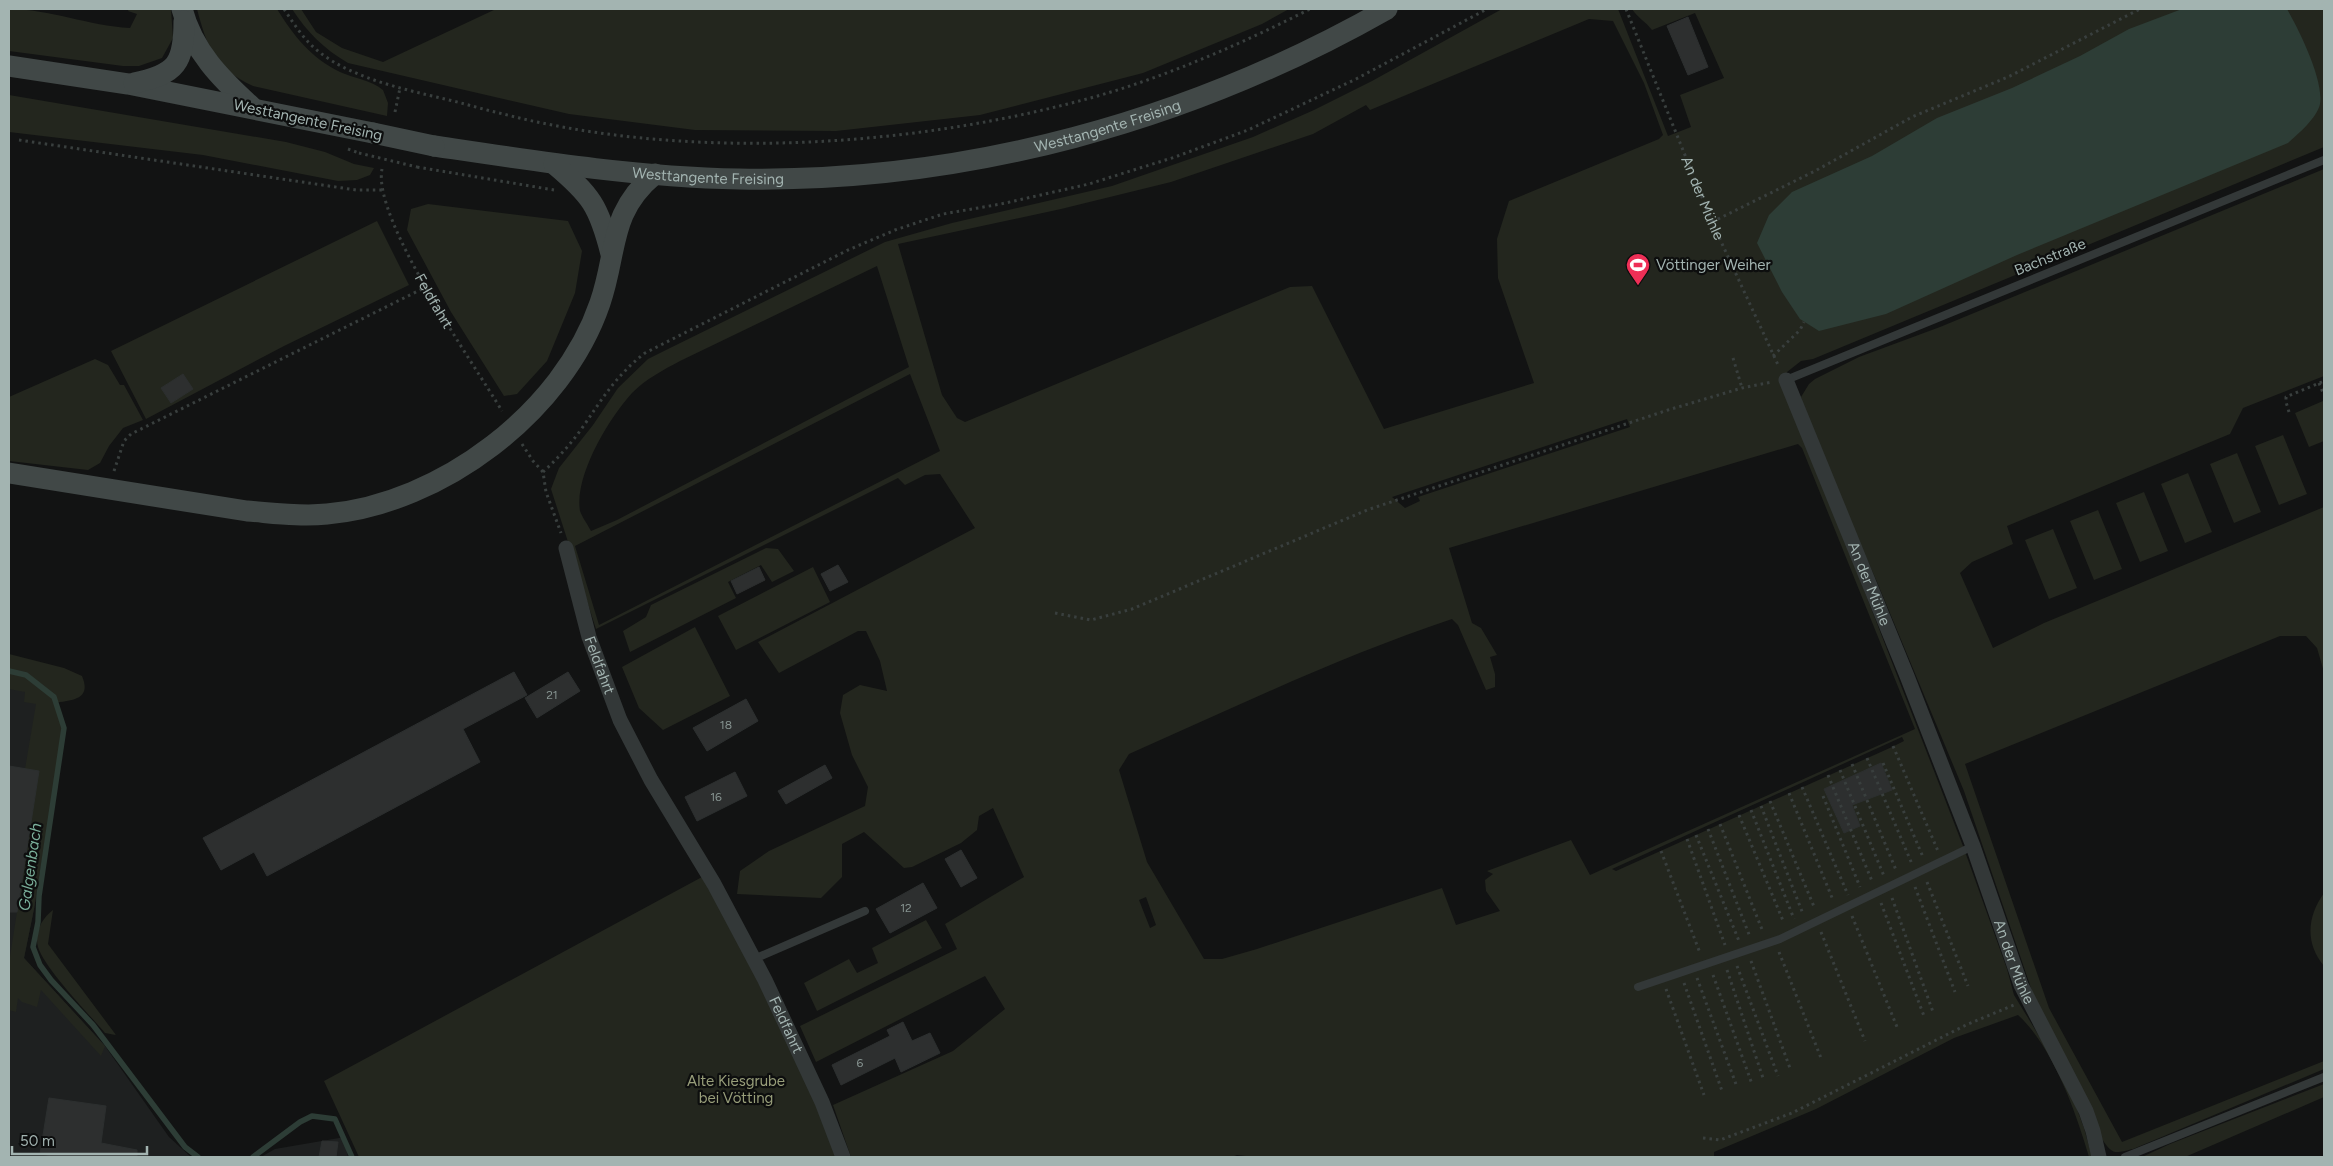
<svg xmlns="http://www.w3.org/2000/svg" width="2333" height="1166" font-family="Figtree,sans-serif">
  <rect width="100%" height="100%" fill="#121313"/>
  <path fill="#1e2020" d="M9 676 28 680 63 729 34 909 24 958 105 1046 169 1137 191 1157H9Z
    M345 1137 348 1157H261L275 1149Z"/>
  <path fill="#23261e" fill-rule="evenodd" d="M9 9C50 9 89 26 130 28L137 14 128 11 129 9H171L173 38 162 58 139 66H123L9 51Z
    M197 9H277C293 35 311 58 340 72 353 78 371 80 383 90L388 103 387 116 253 86C215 69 207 47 197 9Z
    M292 9H301L316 32 342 48 383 62 496 9H1289L1262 24 1143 73 980 115 836 131 695 130 569 114 348 63C324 49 307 32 292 9Z
    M1502 9H1618L1668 136 1691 127 1680 95 1724 78 1695 13 1652 30C1646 22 1638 18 1632 9H2324V147L1813 359 1801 361 1787 372 1784 383 1963 846 2007 969 2014 995 2058 1067 2072 1096 2084 1128 2092 1157H2089C2076 1112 2053 1047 2018 1015L1954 1038 1816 1109 1714 1152V1157H1254L1237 1155 1232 1157H851L833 1105 953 1051 1005 1009 985 976 816 1062 800 1026 957 949 945 924 1024 877 993 808 979 816 977 830 961 843 912 867 904 868 864 832 842 844V877L821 898 737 894 740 871 769 851 865 806 868 787 852 755 840 713 843 695 860 685 887 691 880 661 866 631H858L779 673 758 642 975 528 940 474 925 475 905 485 898 478 596 629 551 489 559 468 593 425 618 388 648 359 668 349 885 242 952 223 1112 186 1253 137 1314 110 1372 81ZM1589 19 1613 21 1644 83 1663 135 1659 139 1509 201 1497 239 1498 278 1534 383 1384 429 1312 286 1290 287 965 422 957 418 942 395 898 244 1061 209 1171 182 1313 134 1366 105 1370 110ZM877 266 909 367 617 520 591 531C588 525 582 517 580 511 574 476 609 418 632 393 646 379 663 370 680 361ZM910 374 940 451 599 625 575 546ZM1627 419 1630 427 1418 497 1420 501 1405 508 1392 497ZM1798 444 1802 448 1915 729 1590 875 1571 840 1487 871 1493 874 1485 880 1486 891 1500 911 1456 925 1442 888 1257 949 1222 959H1204L1147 862 1119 770 1129 754C1235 707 1341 656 1452 619L1458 625 1486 690 1495 687V674L1490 657 1497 655 1481 628 1472 623 1449 548ZM1902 737 1904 741 1892 747 1616 871 1612 869ZM1146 897 1156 925 1150 928 1139 900Z
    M9 95 286 142 325 152 354 164 374 168 370 175 357 180 338 181 203 155 9 132Z
    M2324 169V376L2243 408 2230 434 2007 526 2013 544 1972 562 1960 573 1993 648 2044 623 2324 507V672L2317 648 2306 636H2280L1965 764 2049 1008 2122 1142 2324 1061V1069L2133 1149C2115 1153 2113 1156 2102 1139L2032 991 1964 791 1877 582 1807 422 1801 397 1809 384 1815 379 1859 357 1940 327Z
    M428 204 568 221 582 251 575 293 547 361 517 394 504 396 451 312 407 230 411 209Z
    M377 221 409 285 284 346 146 419 111 351Z
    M95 359 108 365 120 385H124L143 420 123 428 109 446 100 463 88 470 9 461V397Z
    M2323 401 2324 441 2309 447 2295 413Z
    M2283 435 2307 494 2279 505 2255 446Z
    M2237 453 2261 512 2234 523 2210 464Z
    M2188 473 2212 532 2185 543 2161 484Z
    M2144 492 2168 551 2140 562 2116 503Z
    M2098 510 2122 569 2094 580 2070 521Z
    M2053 529 2077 588 2049 599 2025 540Z
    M766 548 778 549 794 571 772 582 761 565 728 582 736 598 630 652 623 631 646 617 651 605Z
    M813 567 830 602 736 650 718 616Z
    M695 627 730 696 663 730 639 708 622 667Z
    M9 654 64 668 82 676C92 700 72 700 55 703L63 729 34 909 24 958 105 1046 101 1056 41 990 37 1007 22 1002 18 998 16 1012 9 1010V963L39 771 25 769 36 704 24 702 25 692 9 689Z
    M702 877 752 964 823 1119 838 1157H359L324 1081Z
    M2324 893V966C2305 943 2307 917 2324 893Z
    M53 910 48 944 116 1035 105 1033C88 1013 45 969 38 947 34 933 42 918 53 910Z
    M926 920 942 948 817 1011 804 983 849 959 857 973 878 963 872 948Z
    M2324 1084V1097L2185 1157H2142L2170 1144Z"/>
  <path fill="#2d3d36" d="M2182 9H2287C2299 30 2324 80 2320 104 2317 118 2298 134 2288 143L2017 255 1886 314 1819 331 1800 319 1782 292 1757 243 1769 215 1792 192 1872 156 1937 118 2012 88 2080 56 2129 29Z"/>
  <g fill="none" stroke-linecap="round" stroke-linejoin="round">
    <path stroke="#2d3d36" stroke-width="5.5" d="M9 671 26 675 54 697 64 728 39 896 38 922 33 947 40 965 51 980 93 1025 185 1147 198 1157
      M253 1157 300 1122 312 1116 335 1119 352 1157"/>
  </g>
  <path fill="#2d2f2f" stroke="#2c2f2f" d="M1688 17 1708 67 1688 75 1667 26Z
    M183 374 193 389 171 403 161 388Z
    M838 565 848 582 830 591 821 574Z
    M759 567 765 580 737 594 731 581Z
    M514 672 527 695 463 729 480 762 267 876 254 852 221 870 203 838Z
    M568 672 580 691 537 718 525 698Z
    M746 699 758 721 707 751 693 728Z
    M1881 763 1892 790 1852 805 1860 826 1844 833 1824 789Z
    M825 765 832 778 786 804 778 791Z
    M9 766 39 771 17 912H9Z
    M735 772 747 796 697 821 685 797Z
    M961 850 977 878 961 887 945 859Z
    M923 883 937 908 890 933 876 909Z
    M903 1022 912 1041 930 1033 940 1053 901 1072 895 1058 841 1085 832 1065 890 1036 887 1030Z
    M49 1098 106 1106 101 1143 137 1150V1157H60L40 1154Z
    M322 1141 338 1142 336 1157H319Z"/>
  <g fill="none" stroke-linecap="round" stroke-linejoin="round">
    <g stroke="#393f3e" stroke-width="3" stroke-dasharray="2.5 4" stroke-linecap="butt">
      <path d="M284 9C294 24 304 40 318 51 356 82 419 92 465 104 486 110 507 115 528 120 707 160 918 146 1094 97 1168 76 1241 44 1310 9"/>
      <path id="s1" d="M1626 9 1712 222 1779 367"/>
      <path d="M395 112 400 88"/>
      <path d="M19 140 356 190H382"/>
      <path d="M348 149 359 153"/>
      <path d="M417 167 554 190"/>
      <path id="s2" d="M382 169C372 219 474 364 502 411"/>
      <path d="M1712 222 1815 171 1912 117 2010 76 2140 9"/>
      <path d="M1773 356 1800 330 1804 322"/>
      <path d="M1733 358 1742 388"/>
      <path d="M2319 383 2324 395"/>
      <path d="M2289 412 2286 402V397L2324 381"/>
      <path d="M522 444 533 461 543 472 546 492 561 533"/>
      <path d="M114 471 124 441 131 434 426 287"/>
      <path d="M543 472C556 460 569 446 580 431 601 401 615 376 645 353L848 250 895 230 943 214 1001 204 1089 184 1175 157 1248 130 1356 79 1487 9"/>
      <path d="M1055 613 1091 620 1132 609 1367 510 1668 410 1742 388 1772 382"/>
      <path d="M1893 746 1938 851"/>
      <path d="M1867 758 1912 864"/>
      <path d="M1883 763 1923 857"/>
      <path d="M1852 764 1896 870"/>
      <path d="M1840 770 1884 876"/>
      <path d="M1828 775 1872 881"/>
      <path d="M1802 787 1848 895"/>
      <path d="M1789 793 1833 900"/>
      <path d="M1823 796 1860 887"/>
      <path d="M1770 801 1815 909"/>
      <path d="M1761 806 1803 914"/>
      <path d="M1751 810 1794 919"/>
      <path d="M1739 815 1784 923"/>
      <path d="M1720 824 1763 932"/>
      <path d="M1708 829 1750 937"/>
      <path d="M1696 835 1739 941"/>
      <path d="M1687 839 1725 945"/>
      <path d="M1661 851 1700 953"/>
      <path d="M1927 882 1968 986"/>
      <path d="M1915 887 1955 992"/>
      <path d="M1892 898 1933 1012"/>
      <path d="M1881 903 1924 1016"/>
      <path d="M1852 916 1897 1027"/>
      <path d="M1821 932 1865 1041"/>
      <path d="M1779 952 1821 1058"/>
      <path d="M1751 961 1791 1071"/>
      <path d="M1737 966 1778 1076"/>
      <path d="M1727 970 1764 1081"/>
      <path d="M1713 975 1752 1084"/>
      <path d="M1697 978 1737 1087"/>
      <path d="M1684 983 1722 1091"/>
      <path d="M1666 989 1704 1095"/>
      <path d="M1703 1138 1720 1140 1792 1113 1968 1024 2014 1005"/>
    </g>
    <path stroke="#333838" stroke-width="8" d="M1786 380 2324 160
      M754 959 865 911
      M1638 987 1780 939 1973 846
      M2125 1157 2324 1077"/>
    <g stroke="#333838" stroke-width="15">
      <path id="s3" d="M1786 380 1907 676 1973 846 2021 985 2086 1111 2093 1131 2099 1157"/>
      <path id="s4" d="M566 548 589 637 620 720 651 780 714 884 765 980 822 1102 843 1157"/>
    </g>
    <g stroke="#414847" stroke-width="21">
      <path d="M182 9C193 51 221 79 252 107"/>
      <path d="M9 66 128 84 373 133"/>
      <path d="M134 83C177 74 184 63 184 21"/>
      <path id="s5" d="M434 146C535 161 636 177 739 179 966 183 1190 121 1387 9"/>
      <path d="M554 164C591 195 599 206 611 254"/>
      <path d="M9 473 247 511C273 513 301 517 327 514 441 504 563 412 600 303 618 251 608 213 655 174"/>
    </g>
    <path stroke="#393f3e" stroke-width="3" stroke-dasharray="2.5 4" stroke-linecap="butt" d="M359 153 417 167"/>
    <path stroke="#414847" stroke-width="21" d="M373 133 434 146"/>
  </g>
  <defs>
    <g id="stadium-pin" transform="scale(1.25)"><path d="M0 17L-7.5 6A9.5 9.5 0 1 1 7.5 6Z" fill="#ee2f56" stroke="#0d0e0e"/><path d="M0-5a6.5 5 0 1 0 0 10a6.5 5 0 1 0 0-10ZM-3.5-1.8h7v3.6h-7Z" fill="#fff"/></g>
  </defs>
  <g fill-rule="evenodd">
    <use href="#stadium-pin" x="1638" y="265"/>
  </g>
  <g text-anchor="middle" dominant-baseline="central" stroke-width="4.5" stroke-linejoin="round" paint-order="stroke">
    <g font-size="12" fill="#869390">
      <text x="552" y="695">21</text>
      <text x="726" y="725">18</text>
      <text x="716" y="797">16</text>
      <text x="906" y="908">12</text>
      <text x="860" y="1063">6</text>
    </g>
    <g font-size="15" fill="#a3b4b1" stroke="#0d0e0e">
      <text transform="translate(308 120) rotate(12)">Westtangente Freising</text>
      <text stroke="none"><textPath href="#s5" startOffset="681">Westtangente Freising</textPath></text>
      <text stroke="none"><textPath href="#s5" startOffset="276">Westtangente Freising</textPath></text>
      <text stroke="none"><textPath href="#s1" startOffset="204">An der Mühle</textPath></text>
      <text transform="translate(2050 257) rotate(-22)">Bachstraße</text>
      <text stroke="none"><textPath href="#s2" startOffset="144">Feldfahrt</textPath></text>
      <text stroke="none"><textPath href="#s3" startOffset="220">An der Mühle</textPath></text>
      <text stroke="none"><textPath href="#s4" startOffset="122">Feldfahrt</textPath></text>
      <text stroke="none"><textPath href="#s3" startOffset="625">An der Mühle</textPath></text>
      <text stroke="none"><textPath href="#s4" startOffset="528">Feldfahrt</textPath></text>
    </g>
    <g font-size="15" fill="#a3b4b1" stroke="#0d0e0e" text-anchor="start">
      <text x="1656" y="265">Vöttinger Weiher</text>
    </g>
    <g font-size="15" fill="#989e7a" stroke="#0d0e0e">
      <text x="736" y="1081">Alte Kiesgrube<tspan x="736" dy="17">bei Vötting</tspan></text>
    </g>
    <g font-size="16" font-style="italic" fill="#7aaf9a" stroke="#0d0e0e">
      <text transform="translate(30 867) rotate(-82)">Galgenbach</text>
    </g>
  </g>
  <rect width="2333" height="1166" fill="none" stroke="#a3b4b1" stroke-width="20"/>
  <path d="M12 1146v8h135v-8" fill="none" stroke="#a3b4b1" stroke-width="2.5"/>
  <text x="20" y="1146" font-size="15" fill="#a3b4b1" stroke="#0d0e0e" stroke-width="4" paint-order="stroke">50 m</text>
</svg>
